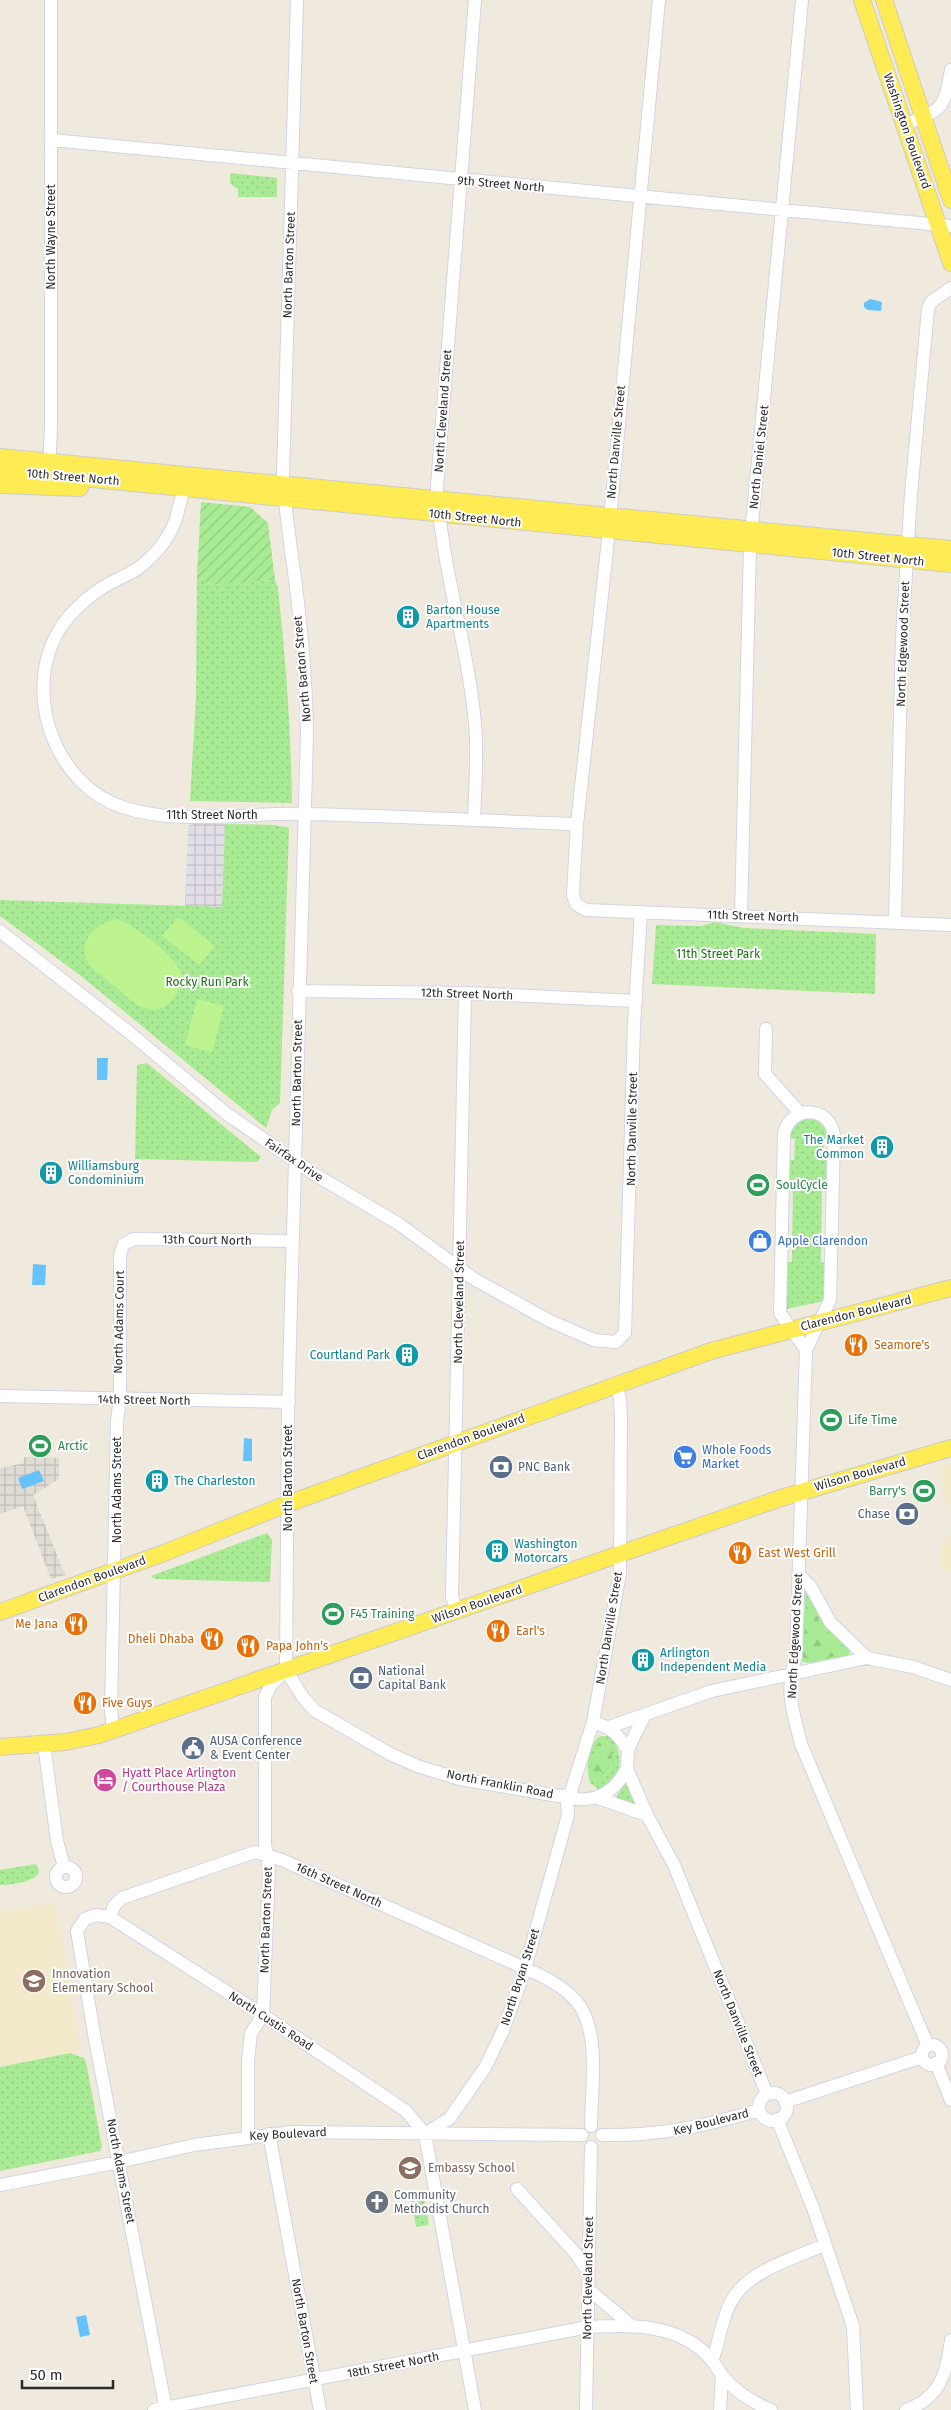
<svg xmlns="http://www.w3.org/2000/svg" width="951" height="2410" font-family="'Fira Sans',sans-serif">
  <defs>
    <pattern id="industrial-grid" width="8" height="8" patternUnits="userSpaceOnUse" patternTransform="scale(1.25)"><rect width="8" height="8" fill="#e2dee7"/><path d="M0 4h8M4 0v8" fill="none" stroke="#c2bfc6"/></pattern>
    <pattern id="grass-dots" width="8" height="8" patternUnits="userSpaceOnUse" patternTransform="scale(1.25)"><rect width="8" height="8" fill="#a8eb94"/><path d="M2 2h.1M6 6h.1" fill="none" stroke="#91ca80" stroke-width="1.8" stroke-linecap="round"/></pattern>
    <pattern id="forest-firs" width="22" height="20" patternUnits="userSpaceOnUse" patternTransform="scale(1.25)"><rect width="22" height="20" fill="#a8eb94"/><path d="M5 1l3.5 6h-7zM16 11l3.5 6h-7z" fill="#91ca80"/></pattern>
    <pattern id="garden-furrows" width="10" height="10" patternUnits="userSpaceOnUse" patternTransform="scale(1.25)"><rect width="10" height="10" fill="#a8eb94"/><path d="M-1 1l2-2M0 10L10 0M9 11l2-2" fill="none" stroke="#91ca80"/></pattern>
    <pattern id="plaza-grid" width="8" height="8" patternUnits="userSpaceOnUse" patternTransform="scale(1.25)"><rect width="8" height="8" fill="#dfdcd5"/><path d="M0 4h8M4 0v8" fill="none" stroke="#c0bdb7"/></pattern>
  </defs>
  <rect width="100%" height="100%" fill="#efeadd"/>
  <path fill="url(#industrial-grid)" d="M196 823 225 824 222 907 185 906 188 826Z"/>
  <path fill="#f2eacb" d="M951 1463V1516L938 1469Z
    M951 1530V1571L940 1570V1552Z
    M55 1903 81 2051 0 2067V1912Z"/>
  <path fill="url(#grass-dots)" d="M230 173 277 178V197H238V188L234 187 230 183Z
    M197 576 210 585 275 580 278 588C286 660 291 731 292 803L190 801 196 696Z
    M225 824 275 825 289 828 280 1103 272 1110 266 1128 81 976 0 916V900L222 907Z
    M715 922 744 928 876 934 875 994 652 984 656 925 701 926Z
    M147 1063 261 1157 257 1162 135 1159 137 1065Z
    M802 1118C818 1118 826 1123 828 1139L824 1140 823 1160 828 1161 827 1186 822 1187 821 1262 825 1263 824 1301 787 1309V1262H792L793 1186 789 1185 790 1160H794L795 1139 790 1138 793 1126Z
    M267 1533 272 1540 270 1582 155 1579 151 1576Z
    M805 1592 818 1612 822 1622 851 1649 849 1656 807 1663 801 1661Z
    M601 1736H609C620 1746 623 1764 615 1778 612 1782 606 1786 603 1789H598L590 1783C586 1769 586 1744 601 1736Z
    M626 1782 628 1783 636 1806 615 1799Z
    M36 1864 39 1872C35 1882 11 1885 0 1885V1870Z
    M70 2053 84 2058 86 2062 102 2147 100 2151 0 2171V2067Z
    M421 2198 424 2199 429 2225 416 2227 411 2200Z"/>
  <path fill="url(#forest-firs)" d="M807 1597 821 1625 847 1649 845 1655 810 1660 803 1657Z
    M601 1741H607L611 1751 613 1764 601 1773 602 1783 598 1786 594 1783 590 1770 593 1757 602 1756 596 1746Z"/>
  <path fill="url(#garden-furrows)" d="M201 502 250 507 268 523 275 580 210 585 197 576Z"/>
  <path fill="#bdf48f" d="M178 917 215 946 199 965 162 936Z
    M118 919C142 931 170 951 183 975 178 997 164 1019 138 1005 130 1001 123 993 117 988 109 981 99 975 92 968 73 945 94 922 118 919Z
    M197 999 224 1006 212 1052 185 1045Z"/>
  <path fill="url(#plaza-grid)" d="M24 1457 59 1458V1479L33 1495 65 1575 51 1579 23 1506 0 1514V1468L24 1463Z"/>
  <path fill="#66c2fc" d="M870 299 882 302 881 311 868 310 864 307V303Z
    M97 1058H108L107 1080H97Z
    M33 1264 46 1265 45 1285H32Z
    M244 1438 252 1439V1461H243Z
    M39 1470 44 1481 22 1489 18 1478Z
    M86 2315 90 2335 80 2337 76 2317Z"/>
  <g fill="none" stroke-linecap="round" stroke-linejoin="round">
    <g stroke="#d2d4e6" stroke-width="14">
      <path id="minor" d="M659 0 608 540 577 824 573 895 576 904 586 910 951 925
        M904 125C942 109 944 111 951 70
        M52 140 951 226
        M49 470 51 427V0
        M187 482C182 492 181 500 178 511 174 529 163 546 149 559 139 570 126 575 112 582 88 595 63 617 52 644 27 704 58 785 122 807 180 826 245 812 305 814 396 816 487 821 577 824
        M474 820C475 788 478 756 475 724 468 644 441 567 437 486L475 0
        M741 915 750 545 802 0
        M895 922 902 637 911 494 928 309 931 302 951 288
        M0 931 130 1033 227 1114 314 1174 399 1224 474 1279 550 1321 594 1340 616 1342 625 1333 634 1025 641 912
        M298 991 465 993 636 1001
        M766 1029 765 1074 800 1113
        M806 1350 780 1313 784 1133C792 1104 831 1106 834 1136L830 1300 806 1350 796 1655C785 1693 792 1707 801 1744L928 2046
        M0 1396 289 1402
        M799 1575 811 1587 830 1622 867 1658
        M457 1611 452 1597 465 993
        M286 1670 288 1413 307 733C306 672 300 611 291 550 288 525 284 500 283 475L297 0
        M286 1670 302 1696 314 1710 390 1754 420 1767 460 1779 558 1796 571 1795
        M593 1722 620 1573 621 1416 620 1399 616 1384
        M609 1727 712 1691 867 1658 913 1667 951 1680
        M113 1730 111 1710 117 1421 120 1399V1256L123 1245 133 1239 293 1241
        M44 1744 57 1841 64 1867
        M628 1750C617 1733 612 1728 593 1722L569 1798C593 1803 614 1794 626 1770 629 1764 626 1755 629 1748 633 1737 639 1727 644 1717
        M627 1769 647 1815 674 1865 767 2094
        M598 1798 647 1815
        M56 1877a10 10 0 1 1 20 0a10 10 0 1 1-20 0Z
        M110 1917 263 2015 406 2111 425 2134
        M922 2055a10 10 0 1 1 20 0a10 10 0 1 1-20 0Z
        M936 2063 951 2100
        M759 2107a14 14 0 1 1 28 0a14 14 0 1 1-28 0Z
        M785 2102 922 2057
        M777 2119 813 2208 853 2326 857 2410
        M269 2134 320 2410
        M602 2135C660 2136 705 2126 759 2110
        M248 2136V2061L251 2033 263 2015 269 1870 265 1844V1697L271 1685 284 1672
        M0 2185 119 2162 194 2145 293 2132 582 2135
        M517 2189 576 2254 587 2270
        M588 2289 632 2326
        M712 2361C719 2343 721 2323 729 2306 744 2271 793 2259 824 2245
        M154 2410 588 2327C632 2325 679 2323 711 2359 715 2364 718 2370 722 2375 735 2392 752 2402 771 2410
        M166 2410 94 2034 77 1931 85 1919 96 1915 110 1917 114 1906 122 1898 255 1852 282 1860 540 1975C552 1981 568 1991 577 2002 601 2031 591 2091 591 2126
        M475 2410 425 2134 450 2118 486 2066 504 2028 525 1969 568 1815 567 1803 569 1798
        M586 2410 591 2147
        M720 2410 722 2375
        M906 2410C940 2398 947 2373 951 2340"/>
    </g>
    <g stroke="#ccc" stroke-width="18">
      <path id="major" d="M862 0 951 263
        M884 0 951 200
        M0 457 951 549
        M0 470 951 564
        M0 485 80 488
        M0 1612 164 1553 287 1504 711 1351 951 1288
        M0 1747 65 1742 99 1735 781 1498 951 1448"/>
    </g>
    <use href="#minor" stroke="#fff" stroke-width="12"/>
    <use href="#major" stroke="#ffeb53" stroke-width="16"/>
  </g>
  <defs>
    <g id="building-disc" transform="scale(1.25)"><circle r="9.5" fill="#0f9aa8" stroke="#fff"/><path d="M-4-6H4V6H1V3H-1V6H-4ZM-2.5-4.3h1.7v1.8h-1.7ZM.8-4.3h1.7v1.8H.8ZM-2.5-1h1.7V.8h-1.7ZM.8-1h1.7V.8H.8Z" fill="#fff"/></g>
    <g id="stadium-disc" transform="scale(1.25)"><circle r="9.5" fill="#2e9e5b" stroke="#fff"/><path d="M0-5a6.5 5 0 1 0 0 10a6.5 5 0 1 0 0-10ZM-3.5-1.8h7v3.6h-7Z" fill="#fff"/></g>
    <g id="shop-disc" transform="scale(1.25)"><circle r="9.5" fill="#3f7fe0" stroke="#fff"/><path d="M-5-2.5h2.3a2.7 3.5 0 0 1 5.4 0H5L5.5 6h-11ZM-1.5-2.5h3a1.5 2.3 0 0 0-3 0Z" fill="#fff"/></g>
    <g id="restaurant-disc" transform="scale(1.25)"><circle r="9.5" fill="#e8710a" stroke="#fff"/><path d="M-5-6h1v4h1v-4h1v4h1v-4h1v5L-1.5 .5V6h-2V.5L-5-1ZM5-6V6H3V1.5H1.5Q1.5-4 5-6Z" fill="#fff"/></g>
    <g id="supermarket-disc" transform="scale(1.25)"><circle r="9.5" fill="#3f7fe0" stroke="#fff"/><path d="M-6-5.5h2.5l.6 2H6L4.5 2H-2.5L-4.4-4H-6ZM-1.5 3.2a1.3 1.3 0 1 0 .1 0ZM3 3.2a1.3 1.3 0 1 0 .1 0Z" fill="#fff"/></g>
    <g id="bank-disc" transform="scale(1.25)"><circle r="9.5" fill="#5c6f8a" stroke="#fff"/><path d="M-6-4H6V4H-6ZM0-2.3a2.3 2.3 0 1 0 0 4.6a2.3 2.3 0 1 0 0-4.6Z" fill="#fff"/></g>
    <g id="civic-disc" transform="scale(1.25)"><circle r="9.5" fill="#5c6f8a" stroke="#fff"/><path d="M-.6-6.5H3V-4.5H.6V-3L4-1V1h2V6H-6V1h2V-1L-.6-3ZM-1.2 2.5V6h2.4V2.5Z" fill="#fff"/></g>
    <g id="hotel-disc" transform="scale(1.25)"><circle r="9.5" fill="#d1479c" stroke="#fff"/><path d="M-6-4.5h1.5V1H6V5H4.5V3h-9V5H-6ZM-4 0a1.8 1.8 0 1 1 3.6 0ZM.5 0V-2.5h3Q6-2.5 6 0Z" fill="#fff"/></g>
    <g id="school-disc" transform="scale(1.25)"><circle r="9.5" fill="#8d6e63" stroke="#fff"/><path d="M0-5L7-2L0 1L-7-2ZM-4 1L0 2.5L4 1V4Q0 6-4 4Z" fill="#fff"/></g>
    <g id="church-disc" transform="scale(1.25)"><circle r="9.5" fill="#6b7280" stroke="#fff"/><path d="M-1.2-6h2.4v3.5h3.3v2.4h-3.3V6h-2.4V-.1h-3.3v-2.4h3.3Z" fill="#fff"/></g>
  </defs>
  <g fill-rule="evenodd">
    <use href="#building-disc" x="408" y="617"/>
    <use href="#building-disc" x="882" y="1147"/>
    <use href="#building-disc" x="51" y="1173"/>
    <use href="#stadium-disc" x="758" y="1185"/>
    <use href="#shop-disc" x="760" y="1241"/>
    <use href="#restaurant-disc" x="856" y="1345"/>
    <use href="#building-disc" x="407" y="1355"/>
    <use href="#stadium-disc" x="831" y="1420"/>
    <use href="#stadium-disc" x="40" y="1446"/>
    <use href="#supermarket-disc" x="685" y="1457"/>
    <use href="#bank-disc" x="501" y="1467"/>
    <use href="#building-disc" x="157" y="1481"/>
    <use href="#stadium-disc" x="924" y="1491"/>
    <use href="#bank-disc" x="907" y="1514"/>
    <use href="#building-disc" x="497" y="1551"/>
    <use href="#restaurant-disc" x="740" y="1553"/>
    <use href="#stadium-disc" x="333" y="1614"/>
    <use href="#restaurant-disc" x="76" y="1624"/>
    <use href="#restaurant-disc" x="498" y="1631"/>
    <use href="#restaurant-disc" x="212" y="1639"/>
    <use href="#restaurant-disc" x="248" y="1646"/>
    <use href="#building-disc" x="643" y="1660"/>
    <use href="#bank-disc" x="361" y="1678"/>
    <use href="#restaurant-disc" x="85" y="1703"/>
    <use href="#civic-disc" x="193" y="1748"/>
    <use href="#hotel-disc" x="105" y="1780"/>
    <use href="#school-disc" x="34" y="1981"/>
    <use href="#school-disc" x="410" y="2168"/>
    <use href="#church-disc" x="377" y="2202"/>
  </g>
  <g text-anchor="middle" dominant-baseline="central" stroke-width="4" stroke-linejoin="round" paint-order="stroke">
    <g font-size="12" fill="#2c2c2c" stroke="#fff">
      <text transform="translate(907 131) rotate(71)">Washington Boulevard</text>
      <text transform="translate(501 184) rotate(5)">9th Street North</text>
      <text transform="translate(51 237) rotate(-90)">North Wayne Street</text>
      <text transform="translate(289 265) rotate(-88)">North Barton Street</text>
      <text transform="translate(443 411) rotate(-86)">North Cleveland Street</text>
      <text transform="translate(616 442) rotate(-85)">North Danville Street</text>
      <text transform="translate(759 457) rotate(-84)">North Daniel Street</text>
      <text transform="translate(73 477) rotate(5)">10th Street North</text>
      <text transform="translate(475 518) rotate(6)">10th Street North</text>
      <text transform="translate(878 557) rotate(6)">10th Street North</text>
      <text transform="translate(903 644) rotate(-88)">North Edgewood Street</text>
      <text transform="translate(302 669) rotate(-95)">North Barton Street</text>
      <text x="212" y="815">11th Street North</text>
      <text transform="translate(753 916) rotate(2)">11th Street North</text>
      <text transform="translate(467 994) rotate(2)">12th Street North</text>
      <text transform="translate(297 1073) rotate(-89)">North Barton Street</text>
      <text transform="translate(632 1129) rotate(-89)">North Danville Street</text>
      <text transform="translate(294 1160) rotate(34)">Fairfax Drive</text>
      <text transform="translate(207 1240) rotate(1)">13th Court North</text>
      <text transform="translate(459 1302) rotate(-89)">North Cleveland Street</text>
      <text transform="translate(856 1313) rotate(-14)">Clarendon Boulevard</text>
      <text transform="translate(119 1322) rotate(-89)">North Adams Court</text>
      <text transform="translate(144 1400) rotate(1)">14th Street North</text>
      <text transform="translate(471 1437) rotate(-20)">Clarendon Boulevard</text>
      <text transform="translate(860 1474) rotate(-16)">Wilson Boulevard</text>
      <text transform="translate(288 1478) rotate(-90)">North Barton Street</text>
      <text transform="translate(117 1490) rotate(-90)">North Adams Street</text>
      <text transform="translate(92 1579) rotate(-20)">Clarendon Boulevard</text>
      <text transform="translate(477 1604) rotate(-19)">Wilson Boulevard</text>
      <text transform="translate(609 1628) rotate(-81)">North Danville Street</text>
      <text transform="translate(795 1636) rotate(-87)">North Edgewood Street</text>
      <text transform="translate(500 1784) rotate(11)">North Franklin Road</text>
      <text transform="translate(339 1885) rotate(24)">16th Street North</text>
      <text transform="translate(266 1920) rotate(-88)">North Barton Street</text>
      <text transform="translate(520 1977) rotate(-72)">North Bryan Street</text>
      <text transform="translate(271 2021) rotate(33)">North Custis Road</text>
      <text transform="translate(738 2023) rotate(68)">North Danville Street</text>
      <text transform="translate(711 2122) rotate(-14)">Key Boulevard</text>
      <text transform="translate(288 2134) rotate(-3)">Key Boulevard</text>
      <text transform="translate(121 2171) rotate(79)">North Adams Street</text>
      <text transform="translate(588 2278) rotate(-89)">North Cleveland Street</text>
      <text transform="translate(305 2331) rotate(80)">North Barton Street</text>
      <text transform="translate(393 2365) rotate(-11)">18th Street North</text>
    </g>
    <g font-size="12" fill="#0d838f" stroke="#fff" text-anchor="start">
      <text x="426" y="610">Barton House<tspan x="426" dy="14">Apartments</tspan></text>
      <text x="864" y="1140" text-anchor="end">The Market<tspan x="864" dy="14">Common</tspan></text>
      <text x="68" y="1166">Williamsburg<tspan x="68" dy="14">Condominium</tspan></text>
      <text x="390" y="1355" text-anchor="end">Courtland Park</text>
      <text x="174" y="1481">The Charleston</text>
      <text x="514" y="1544">Washington<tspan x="514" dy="14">Motorcars</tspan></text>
      <text x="660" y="1653">Arlington<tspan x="660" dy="14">Independent Media</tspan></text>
    </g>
    <g font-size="12" fill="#1b7313" stroke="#fff">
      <text x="718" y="954">11th Street Park</text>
      <text x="207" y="982">Rocky Run Park</text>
    </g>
    <g font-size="12" fill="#27864d" stroke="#fff" text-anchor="start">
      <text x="776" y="1185">SoulCycle</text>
      <text x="848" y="1420">Life Time</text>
      <text x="58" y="1446">Arctic</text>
      <text x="906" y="1491" text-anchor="end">Barry's</text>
      <text x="350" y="1614">F45 Training</text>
    </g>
    <g font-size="12" fill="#366cbe" stroke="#fff" text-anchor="start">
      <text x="778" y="1241">Apple Clarendon</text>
      <text x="702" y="1450">Whole Foods<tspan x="702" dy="14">Market</tspan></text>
    </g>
    <g font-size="12" fill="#c56008" stroke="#fff" text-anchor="start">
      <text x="874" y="1345">Seamore's</text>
      <text x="758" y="1553">East West Grill</text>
      <text x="58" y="1624" text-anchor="end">Me Jana</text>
      <text x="516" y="1631">Earl's</text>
      <text x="194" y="1639" text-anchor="end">Dheli Dhaba</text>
      <text x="266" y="1646">Papa John's</text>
      <text x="102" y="1703">Five Guys</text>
    </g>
    <g font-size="12" fill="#4e5e75" stroke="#fff" text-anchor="start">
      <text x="518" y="1467">PNC Bank</text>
      <text x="890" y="1514" text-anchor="end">Chase</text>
      <text x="378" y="1671">National<tspan x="378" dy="14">Capital Bank</tspan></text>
      <text x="210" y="1741">AUSA Conference<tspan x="210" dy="14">&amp; Event Center</tspan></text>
    </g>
    <g font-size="12" fill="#b23c85" stroke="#fff" text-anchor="start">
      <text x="122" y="1773">Hyatt Place Arlington<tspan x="122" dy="14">/ Courthouse Plaza</tspan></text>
    </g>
    <g font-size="12" fill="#785e54" stroke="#fff" text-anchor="start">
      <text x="52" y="1974">Innovation<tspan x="52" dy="14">Elementary School</tspan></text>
      <text x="428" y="2168">Embassy School</text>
    </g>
    <g font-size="12" fill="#5b616d" stroke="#fff" text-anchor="start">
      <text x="394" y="2195">Community<tspan x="394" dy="14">Methodist Church</tspan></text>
    </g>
  </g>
  <path d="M22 2380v8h91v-8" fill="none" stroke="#2c2c2c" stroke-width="2.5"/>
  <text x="30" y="2380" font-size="15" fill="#2c2c2c" stroke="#ffffff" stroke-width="4" paint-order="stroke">50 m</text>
</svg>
